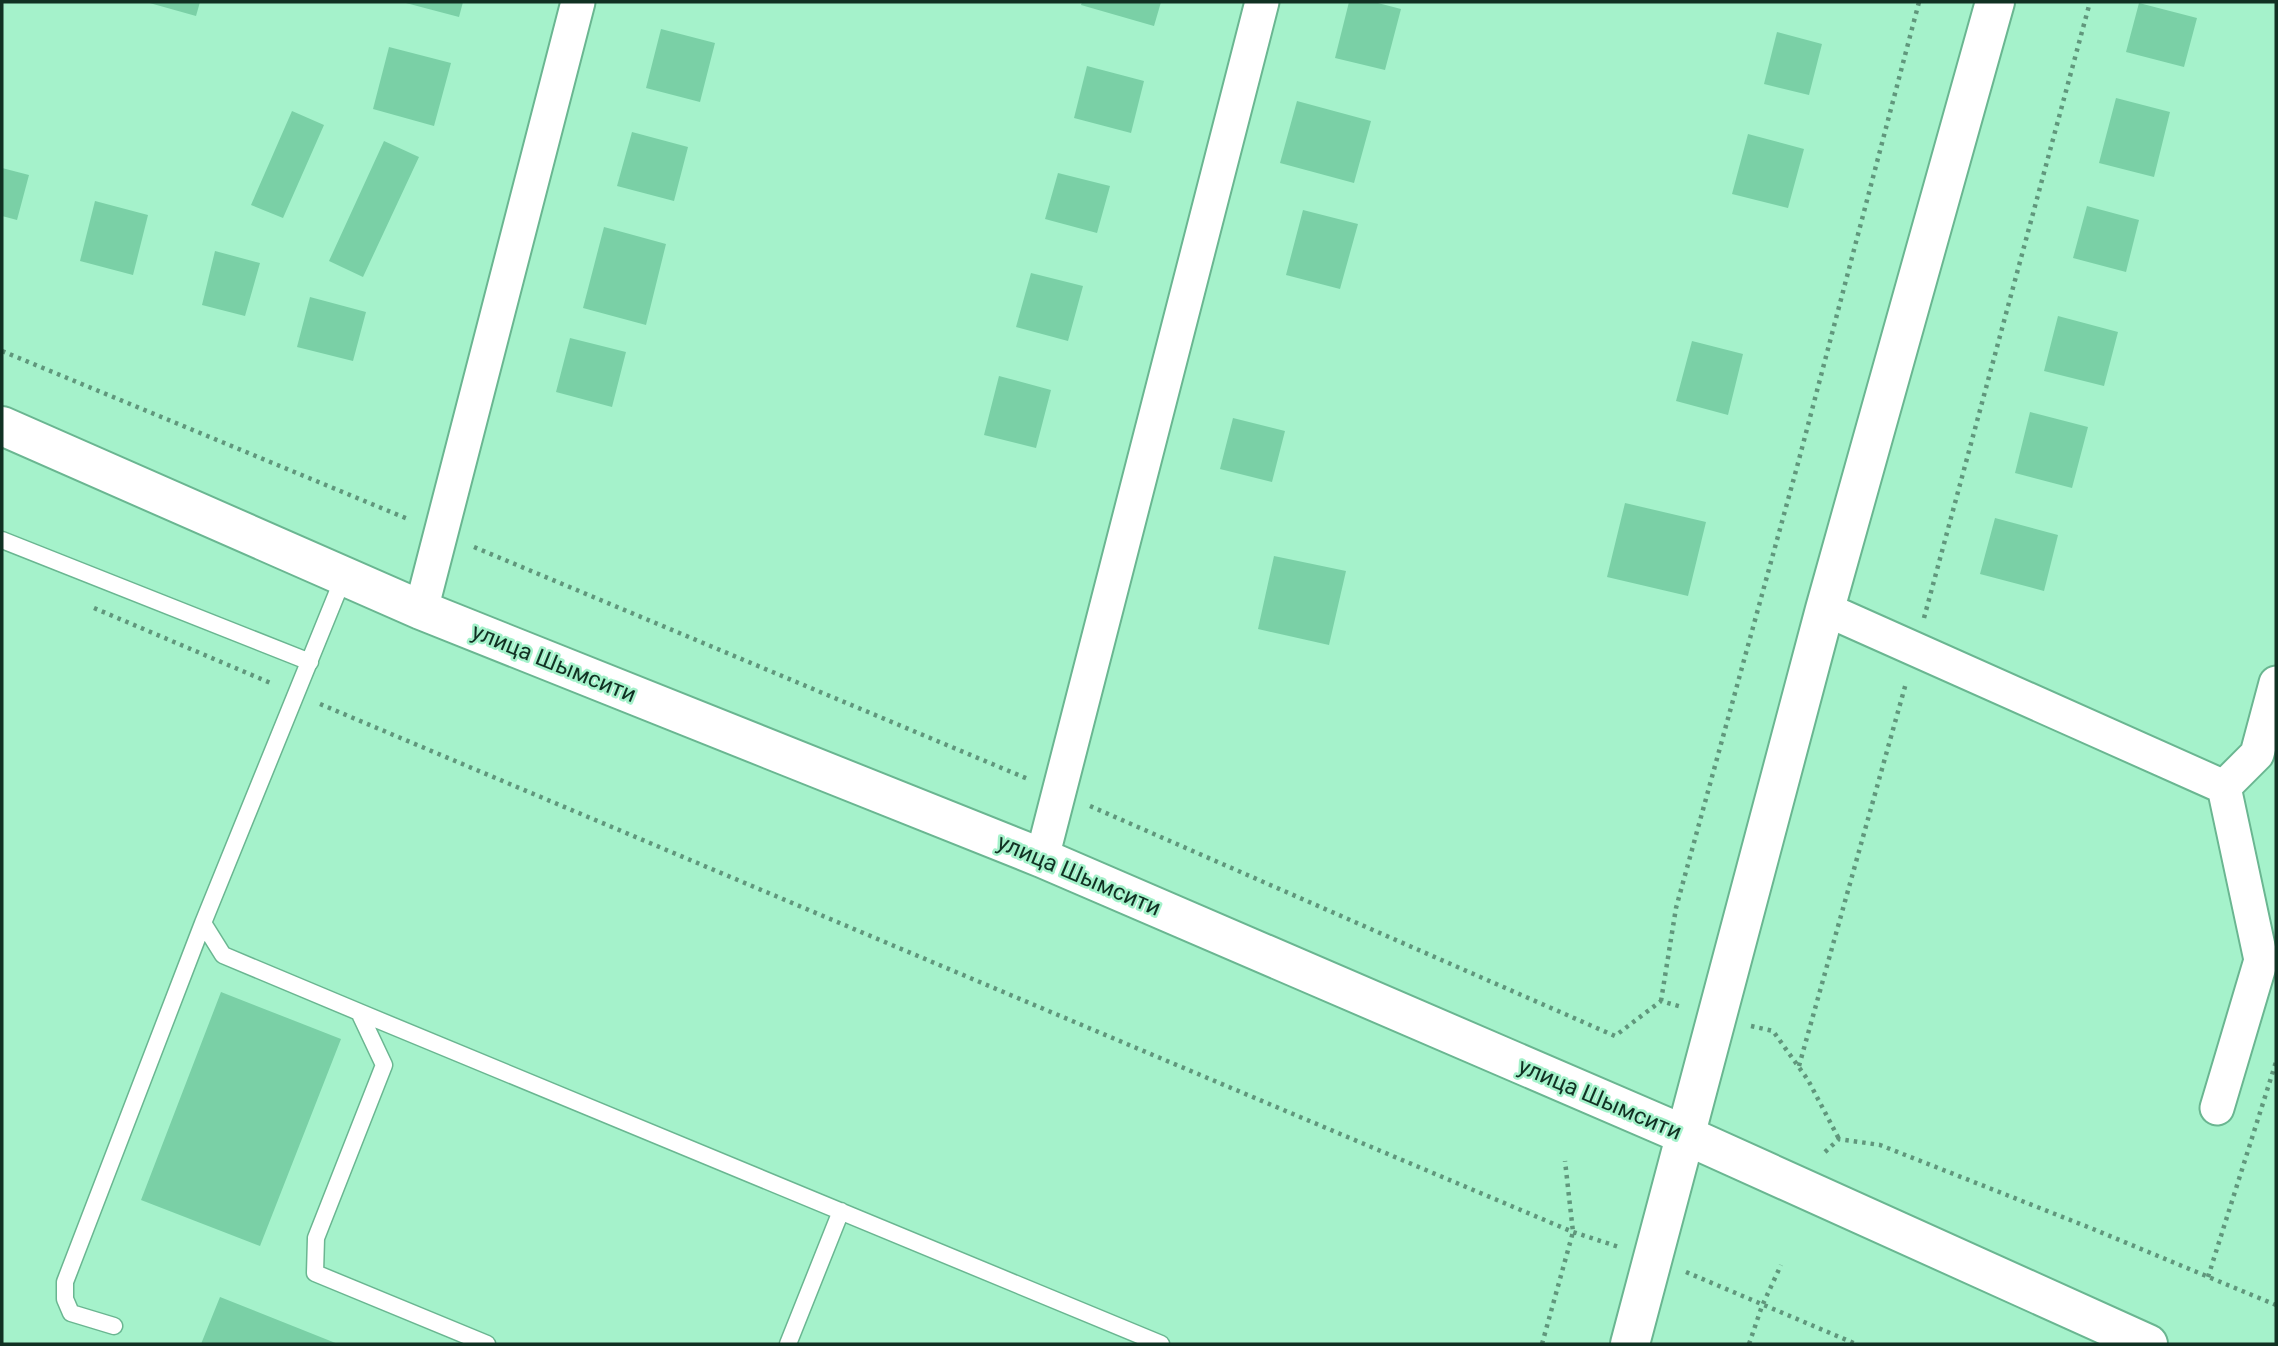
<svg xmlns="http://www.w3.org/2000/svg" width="2278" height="1346" font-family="Roboto,sans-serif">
  <rect width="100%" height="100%" fill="#a5f2cb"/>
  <path fill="#7ad0a6" d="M146 2H200L196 16Z
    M402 2H463L459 17Z
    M1082 2H1161L1154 26 1081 5Z
    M1349 2H1374L1401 9 1385 70 1335 58Z
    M2139 3 2197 18 2184 67 2126 52Z
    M661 29 715 43 700 102 646 88Z
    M1777 32 1822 44 1809 95 1764 84Z
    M389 47 451 63 434 126 373 109Z
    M1087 66 1144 81 1131 133 1074 118Z
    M2116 98 2170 112 2154 177 2099 163Z
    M1297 101 1371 121 1354 183 1280 163Z
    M292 111 324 125 283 218 251 205Z
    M632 132 688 147 674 201 617 186Z
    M1748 134 1804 149 1788 208 1732 194Z
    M384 141 419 157 363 277 329 261Z
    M2 168 29 175 17 220 2 216Z
    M1058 173 1110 186 1097 233 1045 219Z
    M95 201 148 215 133 275 80 261Z
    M2087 206 2139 220 2126 272 2073 258Z
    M1303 210 1358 224 1340 289 1286 275Z
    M604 227 666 244 646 325 583 308Z
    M215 251 260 263 245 316 202 305Z
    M1031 273 1083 286 1068 341 1016 327Z
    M310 297 366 312 353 361 297 347Z
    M2058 316 2118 332 2104 386 2044 371Z
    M570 338 626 352 612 407 556 392Z
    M1692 341 1743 354 1728 415 1676 401Z
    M999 376 1051 390 1036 448 984 435Z
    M2030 412 2088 427 2072 488 2015 473Z
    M1233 418 1285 431 1272 482 1220 469Z
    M1625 503 1706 522 1688 596 1607 577Z
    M1995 518 2058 535 2044 591 1980 574Z
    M1274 556 1346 571 1329 645 1258 629Z
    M221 992 341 1039 260 1246 141 1200Z
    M220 1297 338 1344H201Z"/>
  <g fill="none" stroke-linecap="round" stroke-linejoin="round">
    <g stroke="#6ab691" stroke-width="19">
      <path id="service" d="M2 540 310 662
        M344 576 203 923 223 955 359 1012 384 1065 316 1238 315 1273 487 1344
        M359 1012 1161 1344
        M114 1326 71 1313 65 1299V1282L203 923
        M788 1344 841 1211"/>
    </g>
    <g stroke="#6ab691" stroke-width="37">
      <path id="minor" d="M1825 609 2224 787 2257 754 2276 683
        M421 610 578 2
        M1042 858 1262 2
        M2217 1108 2261 960 2224 787"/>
    </g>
    <g stroke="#6ab691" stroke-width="42">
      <path id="tertiary" d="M1630 1344 1825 609 1995 2"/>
    </g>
    <g stroke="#6ab691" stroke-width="42">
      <path id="secondary" d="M2 426 421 610 1042 858 1685 1135 2148 1344"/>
    </g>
    <path stroke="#60977c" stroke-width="4.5" stroke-dasharray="3.5 5" stroke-linecap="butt" d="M2 351 408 519
      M474 547 1028 779
      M94 608 273 684
      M1924 618 2090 2
      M320 704 1573 1232 1619 1247
      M1090 806 1615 1036 1661 1001 1682 1007
      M1661 1001 1676 908 1797 467 1919 2
      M1751 1026 1773 1031 1808 1080 1839 1139
      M1799 1066 1906 683
      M1825 1152 1839 1139 1880 1145 2093 1229 2276 1305
      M1686 1272 1856 1344
      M2208 1277 2276 1062
      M1542 1344 1573 1232 1565 1161
      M1749 1344 1762 1306 1781 1265"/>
    <use href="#service" stroke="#fff" stroke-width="16"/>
    <use href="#minor" stroke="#fff" stroke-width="33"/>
    <use href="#tertiary" stroke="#fff" stroke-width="38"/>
    <use href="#secondary" stroke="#fff" stroke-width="38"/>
  </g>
  <g text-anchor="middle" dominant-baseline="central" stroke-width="5" stroke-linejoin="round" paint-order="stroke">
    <g font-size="23" fill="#113123" stroke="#a5f2cb">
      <text transform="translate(554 663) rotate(22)">улица Шымсити</text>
      <text transform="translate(1079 875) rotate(23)">улица Шымсити</text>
      <text transform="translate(1600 1099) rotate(23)">улица Шымсити</text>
    </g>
  </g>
  <rect width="2278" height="1346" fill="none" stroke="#113123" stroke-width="7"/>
</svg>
